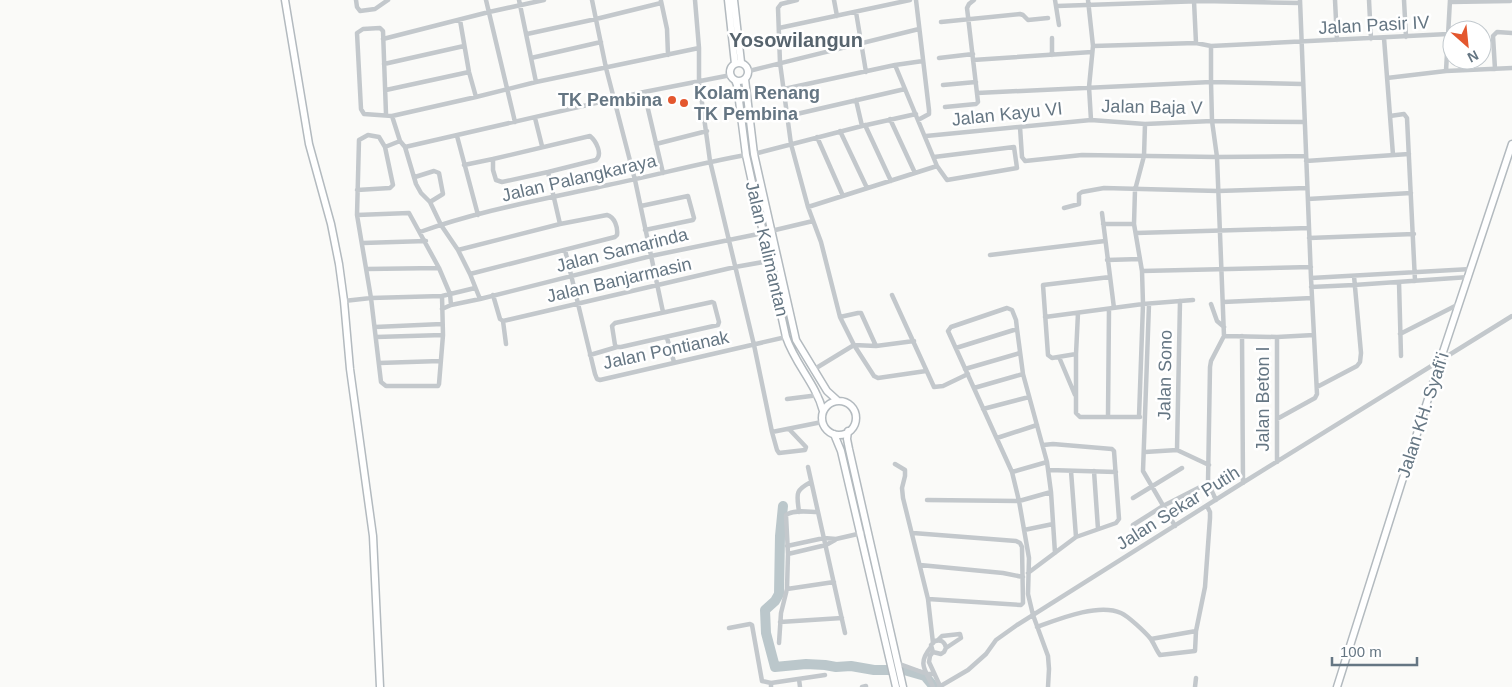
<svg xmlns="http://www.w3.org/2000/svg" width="1512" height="687" font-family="Helvetica,sans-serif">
  <rect width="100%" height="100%" fill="#fafaf8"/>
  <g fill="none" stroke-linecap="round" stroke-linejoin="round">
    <path stroke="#bbc7cb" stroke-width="10" d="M783 506 780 536 779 594 775 601 765 610 766 633 775 667 806 664 825 665 836 667 851 666 874 670H904L925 676 934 687"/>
    <g stroke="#b3babf" stroke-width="9">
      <path id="secondary" d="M285 0 309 144 331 224 339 264 344 301 350 369 373 536 380 687
        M728 0 735 64
        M734 0 741 62
        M730 72a9 9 0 1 1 18 0a9 9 0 1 1-18 0Z
        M745 79 754 154 796 340 827 391 838 401
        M735 80 737 85 746 155 786 337C795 364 816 384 823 411
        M822 418a17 17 0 1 1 34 0a17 17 0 1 1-34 0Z
        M848 431 847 439 849 449 903 687
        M834 434 841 451 896 687
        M1337 687 1440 361 1512 144"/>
    </g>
    <path stroke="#c3c8cc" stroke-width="4.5" d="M356 0 357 7 360 11 375 9 388 0
      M486 0 515 122
      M519 0 536 82
      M592 0 606 68 635 180 663 312
      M695 0 699 48V81L710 161 754 345 772 432 822 422
      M797 0 781 4 778 8 780 63 791 144 808 207 821 242 840 317 854 345 874 376 878 378 926 371
      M834 0 837 16
      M916 0 929 110V114L918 120
      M1055 0 1059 25
      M1088 0 1093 46 1089 87 1091 120
      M1335 0 1337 40
      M1369 0 1371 39
      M1404 0 1406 37
      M661 1 667 29 668 55
      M1194 1 1196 43
      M1450 2 1510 1
      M1057 6 1203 1 1300 3
      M856 12 866 72
      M460 20 469 72 476 97
      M941 22 1020 14 1023 15 1028 20 1048 18
      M779 28 910 0
      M527 34 596 19 661 3
      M1384 38 1393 155
      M383 39 489 12 544 0
      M1093 46 1196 43 1211 46 1448 34
      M1211 46V82L1212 121 1217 157 1224 336 1211 361 1210 367 1208 483 1216 500
      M1052 55V38
      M531 58 601 42
      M939 58 973 54
      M973 60 1092 52
      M384 64 464 46
      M895 65 937 166 947 180 1017 168 1014 147 934 157
      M1495 69 1493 36 1497 32 1512 33
      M749 71 919 29
      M1446 71 1450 0
      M1387 78 1446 71 1512 68
      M943 85 976 82
      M784 89 895 65 923 61
      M386 90 469 72
      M644 92 663 173
      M977 93 1211 82 1302 84
      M856 100 862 126
      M945 107 976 104 978 102 967 8 969 4 974 0
      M386 114 383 31 380 28 363 29 357 33 361 109 364 114 392 116 476 97 536 82 699 48
      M392 116 400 141 405 147 416 184 421 193 430 202 441 225 458 250 470 274 480 299 651 256 763 233
      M788 116 905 89
      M1390 116 1404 114 1407 118 1415 281
      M535 118 542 146
      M890 119 915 173
      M865 125 891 181
      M1020 127 1022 157 1025 161 1082 155 1217 157 1306 156
      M840 131 867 188
      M457 136 478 215
      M590 136C596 141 603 154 596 160L548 172 502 182 496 180 493 170V159Z
      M926 136 1091 120 1145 124 1212 121 1304 122
      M817 137 843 196
      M656 144 707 131
      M385 147 400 141
      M405 147 644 92 731 75
      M754 154 862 126 916 114
      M1306 161 1409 154
      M464 165 493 159
      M548 172 560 224
      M415 177 434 171 439 173 443 194 430 202
      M357 190 390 188 393 185 385 147 379 137 368 135 359 140 357 215 371 298 381 382 386 386H438L439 384 443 335 442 296
      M1308 199 1411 193
      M641 206 688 196 694 218 693 220 645 230
      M808 207 937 166
      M1064 208 1079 204V194L1082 192 1104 188 1218 191 1307 188
      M1102 213 1114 308
      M357 215 409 213 439 268 450 294 451 305
      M1103 224H1134
      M771 231 813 221
      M420 232C481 210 546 199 608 185 654 176 699 163 746 155
      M1136 233 1309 228
      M1309 238 1414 234
      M363 243 426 241
      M458 250 560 224 607 215C615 217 618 228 617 235L615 237 470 274
      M565 250 595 374 597 379 600 380 786 337
      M990 255 1105 241
      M1107 260 1140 259
      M367 269 439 268
      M1142 271 1311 267
      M1311 278 1471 269
      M1399 282 1401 356
      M1311 287 1354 285 1469 277
      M493 295 500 319 503 321 735 267 769 261
      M892 295 934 387 943 386 968 374
      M344 301 371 298 442 296 475 288
      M712 302 714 303 719 322 718 325 621 347H617L615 345 612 326 615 323Z
      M1223 302 1312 298
      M1149 304 1143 471 1175 526
      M1211 304 1217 321 1224 327
      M442 309 451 305 480 299
      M1078 313 1076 354V413L1080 417H1140
      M840 317 858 313H861L876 346
      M1045 317 1143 304 1193 300
      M503 321 506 344
      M375 327 442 324
      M1400 334 1459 304
      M1224 336 1277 337 1314 335
      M1242 336 1243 483
      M376 337 443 335
      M667 338 674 362
      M956 348 1017 329
      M1076 354 1052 358 1048 355 1043 285 1110 277
      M590 355 617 347
      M1059 357 1075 395
      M379 363 440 361
      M965 369 1020 353
      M813 370 854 345 876 346 914 341
      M1317 387 1357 366 1360 362 1361 353 1354 276
      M974 388 1023 374
      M787 399 819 395
      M983 409 1029 397
      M1108 416 1109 309
      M1139 417 1143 304 1142 271 1134 224 1135 190 1144 156 1145 124
      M1277 419 1315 398 1317 394 1311 278 1300 0
      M772 432 777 450 779 453 805 450 806 447 789 429
      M997 438 1037 425
      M1177 450 1180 301
      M1145 452 1177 450 1209 465
      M1277 462V337
      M895 464 905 470V476L902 488 903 498 928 599 933 643
      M808 467 845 633
      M1049 470 1116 472
      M1071 471 1076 537
      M1094 471 1098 529
      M1012 472 1047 462
      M1133 498 1182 468
      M927 500 1019 501 1051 492
      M799 512C797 494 794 491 811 482
      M1133 525 1163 506 1208 483
      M1024 530 1053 524
      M913 533 1016 541 1020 543 1022 547 1023 603 1021 605 928 599
      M787 546 824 538 836 539 862 533
      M788 554 826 545 835 540
      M920 565 1003 573 1023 577
      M1028 573 1076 537 1116 523 1119 519 1114 451 1112 449 1053 444 1043 445
      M787 589 834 582
      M780 622 842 618
      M1037 627C1059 619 1098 603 1121 613 1128 616 1145 632 1150 638 1154 643 1156 650 1160 655L1195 651 1196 631 1205 587 1210 518V512L1207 506
      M729 628 750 624 752 625 762 681 771 683V687
      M1151 639 1196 631
      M938 640 942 636 960 634 961 638 946 648 944 652 941 654 933 652 931 645 935 641C941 639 945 642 946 648
      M779 643 781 613 787 589 788 554 786 515C794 509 809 512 818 512
      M931 647C917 664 925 669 933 687
      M933 652 930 656 929 662 940 686
      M897 663 927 674H934
      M799 679 800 687
      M771 683 825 675
      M862 687 866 686
      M939 687 968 670 986 654 996 640 1017 625 1236 487 1512 316
      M1048 687 1049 669 1048 656 1033 615 1028 594 1029 558 1019 501 1012 472 948 331 951 327 1007 308 1012 310 1016 320 1017 329 1023 374 1047 462 1051 492 1055 553
      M1195 687 1196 678"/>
    <use href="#secondary" stroke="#fff" stroke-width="6"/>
  </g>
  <g fill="#e4572e" stroke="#fff" stroke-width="2">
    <circle cx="672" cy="100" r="5"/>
    <circle cx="684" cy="103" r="5"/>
  </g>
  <g text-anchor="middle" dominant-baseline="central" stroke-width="5" stroke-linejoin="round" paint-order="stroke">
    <g font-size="18" fill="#657683" stroke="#fff">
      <text transform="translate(1374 25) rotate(-3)">Jalan Pasir IV</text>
      <text transform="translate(1152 107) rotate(1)">Jalan Baja V</text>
      <text transform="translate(1007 114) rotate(-6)">Jalan Kayu VI</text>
      <text transform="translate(579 178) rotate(-13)">Jalan Palangkaraya</text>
      <text transform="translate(767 249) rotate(77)">Jalan Kalimantan</text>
      <text transform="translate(622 250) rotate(-14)">Jalan Samarinda</text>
      <text transform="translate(619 280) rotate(-13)">Jalan Banjarmasin</text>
      <text transform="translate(666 350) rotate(-12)">Jalan Pontianak</text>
      <text transform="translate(1165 375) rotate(-89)">Jalan Sono</text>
      <text transform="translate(1263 399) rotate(-90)">Jalan Beton I</text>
      <text transform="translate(1423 415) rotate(-72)">Jalan KH. Syafi'i</text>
      <text transform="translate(1178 508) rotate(-32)">Jalan Sekar Putih</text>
    </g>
    <g font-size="18" font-weight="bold" fill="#657683" stroke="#fff" text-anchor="start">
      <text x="694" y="93">Kolam Renang<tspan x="694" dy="21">TK Pembina</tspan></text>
      <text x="662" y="100" text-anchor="end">TK Pembina</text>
    </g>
    <g font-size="20" font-weight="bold" fill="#57646e" stroke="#fff">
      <text x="796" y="40">Yosowilangun</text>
    </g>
  </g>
  <g transform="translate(1467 45) rotate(153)"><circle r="24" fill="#ffffff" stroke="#c1c8cd"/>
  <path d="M0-4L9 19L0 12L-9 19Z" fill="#e4572e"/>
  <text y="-8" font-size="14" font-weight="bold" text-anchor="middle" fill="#657683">N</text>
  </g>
  <path d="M1332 657v8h85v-8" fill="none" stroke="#657683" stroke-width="2.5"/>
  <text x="1340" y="657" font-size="15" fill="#657683" stroke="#ffffff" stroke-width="4" paint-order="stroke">100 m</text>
</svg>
